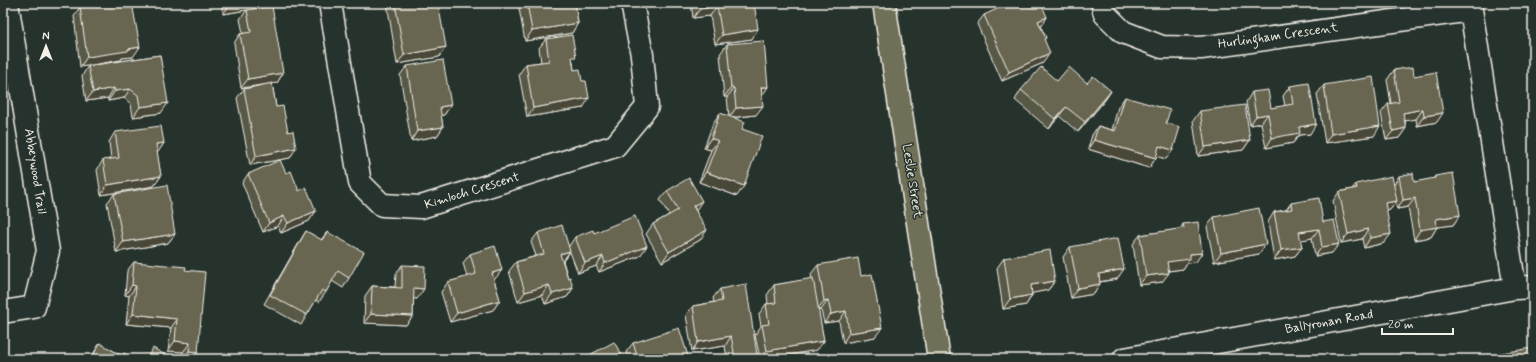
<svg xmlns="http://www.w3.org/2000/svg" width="1536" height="362" font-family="Mynerve,sans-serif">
  <rect width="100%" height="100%" fill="#26332d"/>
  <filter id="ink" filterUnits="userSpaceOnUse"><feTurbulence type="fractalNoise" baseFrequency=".025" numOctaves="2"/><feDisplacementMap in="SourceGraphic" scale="8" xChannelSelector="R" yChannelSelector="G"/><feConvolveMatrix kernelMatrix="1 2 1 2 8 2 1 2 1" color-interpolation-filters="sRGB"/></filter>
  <g filter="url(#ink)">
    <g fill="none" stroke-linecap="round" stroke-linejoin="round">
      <g stroke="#f4f1e8" stroke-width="25">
        <path id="minor" d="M330 3 360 183 382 205 421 207 615 146 647 107 642 55 632 3
          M1102 3 1105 14 1123 32 1162 47 1201 48 1471 10
          M1470 3 1515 288
          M3 312 34 307 48 251 7 3
          M1124 359 1515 288 1533 287"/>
      </g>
      <g stroke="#f4f1e8" stroke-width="25">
        <path id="major" d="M884 3 939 359"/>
      </g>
      <use href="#minor" stroke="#26332d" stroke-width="22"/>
      <use href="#major" stroke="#706f59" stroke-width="22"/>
    </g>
    <path fill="#595846" stroke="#f4f1e8" d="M221 3H268L266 7 283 73 277 83H272L276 107 290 158 250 165 237 98 244 89 269 84 241 88 234 43 240 34 243 33 240 19 247 10 223 14Z
      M387 3H425L439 57 397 64Z
      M518 3H575L578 23 572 33 525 41Z
      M691 3H754L752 39 715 44 710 16 693 18Z
      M80 7 133 57 122 58 121 60 80 67 74 16Z
      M984 15 1047 17 1041 27 1046 38 1044 40 1043 63 1002 81 977 24Z
      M546 39 573 61 574 70 582 81 583 108 527 117 519 74 526 64 541 62 539 48Z
      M727 44 762 96 756 115 732 118 742 129 737 196 699 182 711 150 704 148 713 123 720 113 729 117 727 97H724L720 54Z
      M160 55 161 113 133 117 131 104 124 98 108 101V98L86 101 82 76 88 66Z
      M407 66 451 105 444 115H441L443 127 437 136 411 141 400 75Z
      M1394 70 1414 76 1437 122 1417 126 1416 119 1405 121 1406 128 1399 138 1386 140 1381 113 1388 104 1391 103 1387 80Z
      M1057 81 1087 83 1111 91 1105 100 1078 132 1059 116 1049 129 1015 100 1021 90Z
      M1324 85 1374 136 1325 143 1317 94Z
      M1290 86 1310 134 1299 135 1293 143 1266 148 1261 123 1250 125 1246 102 1252 92 1271 108 1285 106 1283 96Z
      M1125 97 1166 123V159L1156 156V158L1149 168 1088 149 1092 135 1098 126 1112 130 1118 107Z
      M1200 111 1250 140 1243 150 1198 156 1193 121Z
      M115 132 164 143 157 153 161 176 154 186 101 195 97 170 103 160 111 159 109 142Z
      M286 173 299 191 316 211 309 221 281 233 278 226 263 232 242 183 248 174Z
      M1399 176 1414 182 1433 179 1435 176 1460 215 1453 225 1437 227 1431 237 1414 240 1408 207 1397 209 1395 203 1390 210 1386 211 1384 243 1364 248 1362 239 1341 243 1333 201 1339 192 1352 189 1356 184H1394Z
      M667 191 696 210 700 240 662 262 646 234 653 224 669 215 660 200Z
      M114 194 175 234 168 243 116 252 107 203Z
      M1291 203 1323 222 1332 253 1315 256 1312 238 1300 240 1302 247 1295 256 1274 260 1268 222 1274 212 1286 210Z
      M1214 217 1259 254 1214 262 1207 227Z
      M1183 224 1196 262 1187 263 1183 269 1168 271 1162 282 1139 285 1133 244 1140 235 1180 229Z
      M306 231 321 240 327 232 349 278 343 288 332 281 326 292 319 302 316 300 301 325 264 304 300 241Z
      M538 233 569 246 575 237 594 233 640 256 599 272 596 266 578 273 570 252 563 261 568 278 573 288 567 297 545 304 542 295 518 302 509 271 516 262 536 256 531 242Z
      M1070 247 1117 279 1100 282 1094 294 1071 298 1063 257Z
      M470 254 495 279 494 280 500 300 493 310 450 322 441 292 448 282 467 277 463 263Z
      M1004 258 1055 281 1048 290 1032 293V295L1026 305 1003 309 997 268Z
      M134 262 185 270 198 352 193 359H183V352L168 351 171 328 126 324 129 296 125 295 127 271Z
      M402 265 417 299 413 298V316L406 325 364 323 365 296 372 286 395 287 396 274Z
      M818 265 861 276 875 337 843 343 839 321 824 323 821 310H818L824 341 817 350 767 359H760L755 335 761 326 759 314 766 304H768L767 295 774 285 812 279 811 274Z
      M720 289 757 355 754 359H727L725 346 692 351 686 315 693 306 714 302 713 298Z
      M100 343 122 356 133 359H90Z
      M633 343 689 359H628L626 352Z"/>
    <path fill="#484739" stroke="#f4f1e8" d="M77 3H94L75 6Z
      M240 3H268L265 7 223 14 230 5Z
      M717 6 710 16 693 18 700 9Z
      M1047 17 1041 27 1038 21Z
      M578 23 572 33 525 41 532 31Z
      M758 29 752 39 715 44 722 35Z
      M140 47 133 57 122 58 121 60 80 67 87 57Z
      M446 47 439 57 397 64 404 55Z
      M1050 53 1043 63 1002 81 1009 72Z
      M283 73 277 83 241 88 248 79Z
      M761 87H768L762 96Z
      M114 88 108 98 86 101 93 92Z
      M731 88H734L727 97H724Z
      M130 89 124 98 108 101 115 91Z
      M1111 91 1105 100 1078 132 1085 122Z
      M589 98 583 108 527 117 533 108Z
      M168 103 161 113 133 117 140 107Z
      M451 105 444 115 433 116 440 107Z
      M763 106 756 115 729 118 736 108Z
      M1066 107 1059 116 1049 129 1055 119Z
      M1423 109 1416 119 1397 122 1403 113Z
      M1443 113 1437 122 1417 126 1424 116Z
      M1268 114 1261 123 1250 125 1256 116Z
      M1316 124 1310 134 1299 135 1293 143 1266 148 1272 138 1299 127Z
      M1380 126 1374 136 1325 143 1331 134Z
      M443 127 437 136 411 141 417 131Z
      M1406 128 1399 138 1386 140 1393 131Z
      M711 138 718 141 711 150 704 148Z
      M1094 140 1156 158 1149 168 1088 149Z
      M1250 140 1243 150 1198 156 1205 147Z
      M164 143 158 152 149 154 156 144Z
      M1159 146 1173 150 1166 159 1153 155Z
      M296 148 290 158 250 165 256 156Z
      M706 172 744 186 737 196 699 182Z
      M161 176 154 186 101 195 107 185Z
      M1415 198 1408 207 1397 209 1403 200Z
      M702 201 696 210 693 206Z
      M1397 201 1390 210 1378 213 1385 203Z
      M316 211 309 221 281 233 288 223Z
      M1460 215 1453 225 1431 228 1437 227 1431 237 1414 240 1420 230 1436 219Z
      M284 216 278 226 263 232 269 223Z
      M1319 229 1312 238 1292 242 1299 232Z
      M1368 229 1362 239 1341 243 1348 234Z
      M707 230 700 240 662 262 669 252Z
      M175 234 168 243 116 252 123 242Z
      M1391 234 1384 243 1364 248 1370 238Z
      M1266 244 1259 254 1214 262 1221 253Z
      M1339 244 1332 253 1315 256 1322 247Z
      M647 246 640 256 599 272 605 263Z
      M1302 247 1295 256 1274 260 1281 250Z
      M570 251 563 261 554 264 560 254Z
      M1202 253 1196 262 1187 263 1183 269 1161 272 1167 262 1190 254Z
      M603 256 596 266 578 273 585 263Z
      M1124 269 1117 279 1092 283 1099 274Z
      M502 270 495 279 485 282 492 273Z
      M1169 273 1162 282 1139 285 1146 276Z
      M1055 281 1048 290 1024 295 1031 285Z
      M1100 284 1094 294 1071 298 1078 288Z
      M132 285 136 286 129 296 125 295Z
      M549 285 542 295 518 302 525 292Z
      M414 288 424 289 417 299 407 298Z
      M573 288 567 297 545 304 552 294Z
      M1032 295 1026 305 1003 309 1010 299Z
      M500 300 493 310 450 322 457 313Z
      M828 300 821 310H817L824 301Z
      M846 311 839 321 824 323 831 314Z
      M133 314 177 319 171 328 126 324Z
      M371 314 413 316 406 325 364 323Z
      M882 328 875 337 843 343 849 333Z
      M731 336 725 346 692 351 698 342Z
      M175 341 190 343 183 352 168 351Z
      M824 341 817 350 767 359H761L767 351Z
      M189 351 198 352 193 359H183Z
      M757 355 754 359H735V358Z"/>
    <path fill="#676651" stroke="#f4f1e8" d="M104 3H132L140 47 128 49V51L87 57 80 7Z
      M229 3H240L230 5Z
      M395 3H425V5L438 3 446 47 404 55Z
      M527 3H575L578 23 532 31Z
      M699 3H754L758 29 722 35 717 6 700 9Z
      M1010 3H1041L1047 17 1038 21 1046 38 1044 39 1050 53 1009 72 984 15Z
      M272 6 283 73 248 79 240 34 251 32 247 10Z
      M572 35 576 57H572L574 70 580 69 582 81H586L589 98 533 108 526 64 549 61 546 39Z
      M764 41 768 87H761L763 106 736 108 734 88H731L727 44Z
      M160 55 168 103 140 107 138 95 130 89 115 91 114 88 93 92 88 66Z
      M443 60 451 105 440 107 443 127 417 131 407 66Z
      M1041 67 1057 81 1069 67 1087 83 1093 76 1111 91 1085 122 1066 107 1055 119 1021 90Z
      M1413 67 1414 76 1436 72 1443 113 1424 116 1423 109 1403 113 1406 128 1393 131 1388 104 1399 102 1394 70Z
      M1373 77 1380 126 1331 134 1324 85Z
      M272 83 276 107 283 106 288 132 293 131 296 148 256 156 244 89Z
      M1309 83 1316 124 1299 127 1300 133 1272 138 1268 114 1256 116 1252 92 1268 90 1271 108 1293 104 1290 86Z
      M1125 97 1170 110 1166 123 1180 127 1173 150 1159 146 1156 158 1094 140 1098 126 1115 131Z
      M1245 105 1250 140 1205 147 1200 111Z
      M720 113 745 122 742 129 762 136 744 186 706 172 718 141 711 138Z
      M161 126 164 143 156 144 161 176 107 185 103 160 119 158 115 132Z
      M280 160 286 173 291 171 299 191 306 187 316 211 288 223 284 216 269 223 248 174Z
      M1413 173 1414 182 1435 178V176L1453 173 1460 215 1436 219 1437 227 1420 230 1415 198 1403 200 1399 176Z
      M1392 176 1397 201 1385 203 1391 234 1370 238 1368 229 1348 234 1339 192 1357 188 1356 184Z
      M689 178 702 201 693 206 707 230 669 252 653 224 678 210 667 191Z
      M167 185 175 234 123 242 114 194Z
      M1319 198 1323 222 1334 220 1339 244 1322 247 1319 229 1299 232 1302 247 1281 250 1274 212 1292 209 1291 203Z
      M1259 208 1266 244 1221 253 1214 217Z
      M635 216 647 246 605 263 603 256 585 263 575 237 593 230 594 233Z
      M1198 222 1202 253 1190 254V259L1167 262 1169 273 1146 276 1140 235 1184 228 1183 224Z
      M562 225 570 251 560 254 568 278 570 277 573 288 552 294 549 285 525 292 516 262 544 254 538 233Z
      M306 231 322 240 327 232 364 252 349 278 338 271 326 292 322 290 307 315 270 295Z
      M1118 238 1124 269 1099 274 1100 284 1078 288 1070 247Z
      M495 246 502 270 492 273 500 300 457 313 448 282 476 274 470 254Z
      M1050 250 1055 281 1031 285 1032 295 1010 299 1004 258Z
      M858 258 861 276 872 274 882 328 849 333 846 311 831 314 828 300 824 301 818 265Z
      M134 262 186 267 185 270 205 272 198 352 189 351 190 343 175 341 177 319 133 314 136 286 132 285Z
      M402 265 425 266 424 289 414 288 413 316 371 314 372 286 402 288Z
      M813 278 824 341 767 351 762 325 769 324 766 304 776 303 774 285Z
      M746 284 757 355 735 358 731 336 698 342 693 306 722 301 720 289Z
      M679 328 689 359H638L633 343Z
      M614 342 624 359H582Z
      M100 343 122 356 124 353 133 359H91Z
      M153 348 172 359H141L148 356Z
      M1532 348 1533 359H1484V356Z
      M1407 356 1408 359H1392Z"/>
  </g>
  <g text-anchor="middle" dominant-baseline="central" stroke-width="3" stroke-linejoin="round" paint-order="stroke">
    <g font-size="13" fill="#f4f1e8" stroke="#26332d">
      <text transform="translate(1278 36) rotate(-8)">Hurlingham Crescent</text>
      <text transform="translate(35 171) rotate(81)">Abbeywood Trail</text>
      <text transform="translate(912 181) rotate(81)">Leslie Street</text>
      <text transform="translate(472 191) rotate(-17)">Kimloch Crescent</text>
      <text transform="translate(1329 322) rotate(-10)">Ballyronan Road</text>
    </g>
  </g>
  <rect width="1536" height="362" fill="none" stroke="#26332d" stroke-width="16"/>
  <rect x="8" y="8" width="1520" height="346" fill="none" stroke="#f4f1e8" stroke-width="1.5" filter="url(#ink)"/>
  <g transform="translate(46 46)" stroke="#26332d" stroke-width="3" paint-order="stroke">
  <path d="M0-3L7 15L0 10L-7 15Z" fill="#f4f1e8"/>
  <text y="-6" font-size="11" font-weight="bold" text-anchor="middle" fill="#f4f1e8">N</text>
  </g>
  <path d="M1382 328v6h71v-6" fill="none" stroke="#f4f1e8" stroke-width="2"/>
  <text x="1388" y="328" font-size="12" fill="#f4f1e8" stroke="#26332d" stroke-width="3" paint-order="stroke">20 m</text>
</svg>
